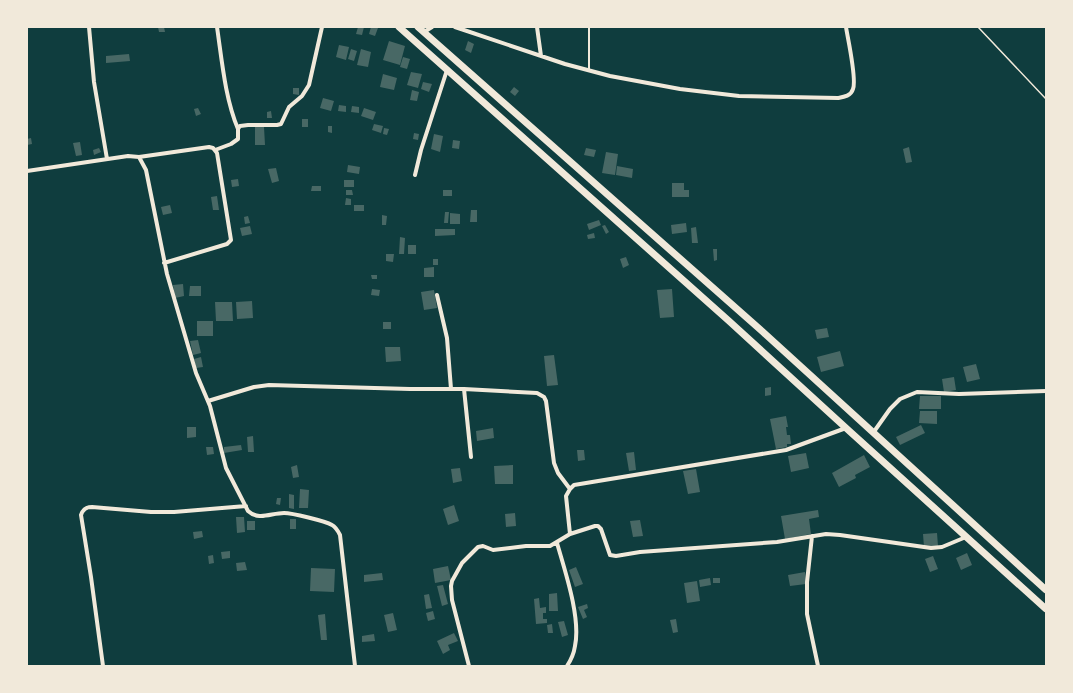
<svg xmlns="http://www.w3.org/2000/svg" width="1073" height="693" font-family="Spectral,serif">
  <rect width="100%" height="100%" fill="#0f3d3e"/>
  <path fill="#486865" d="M158 27H164L165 32H159Z
    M358 27H364L362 35 356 34Z
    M371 27 378 28 375 36 369 34Z
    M389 41 405 46 400 65 383 60Z
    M468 41 474 44 471 53 465 50Z
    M339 45 349 47 346 60 336 57Z
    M351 49 357 51 354 61 348 59Z
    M361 49 371 52 368 67 357 65Z
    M129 54 130 61 106 63V56Z
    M403 57 410 59 407 69 400 67Z
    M411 72 422 74 418 88 407 85Z
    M383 74 397 78 394 90 380 87Z
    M423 82 432 84 429 92 421 89Z
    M514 87 519 91 515 96 510 92Z
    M293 88H299V95L293 94Z
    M412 90 419 92 417 101 410 100Z
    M323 98 334 101 331 111 320 108Z
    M339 105 346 106V112L338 111Z
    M352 106 359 107V113L351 112Z
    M198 108 201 114 196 116 194 109Z
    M364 108 376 112 373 120 361 116Z
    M271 111 272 118H267V112Z
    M302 119H308V127H302Z
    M374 124 383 126 381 133 372 130Z
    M328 126H332V133L328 132Z
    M255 127H264L265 145H255Z
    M384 128 389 129 387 135 383 134Z
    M414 133 419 134 418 140 413 139Z
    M434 134 443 136 440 152 431 149Z
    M31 138 32 144 27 145V139Z
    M453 140 460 141 459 149 452 148Z
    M80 142 82 155 76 156 73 143Z
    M909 147 912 162 906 163 903 149Z
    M99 148 101 152 94 155 93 150Z
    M586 148 596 150 594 157 584 155Z
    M606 152 618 154 615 175 602 173Z
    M348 165 360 167 359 174 347 172Z
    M617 166 633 169 632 178 616 175Z
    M276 168 279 181 272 183 268 169Z
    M238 179 239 186 232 187 231 180Z
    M344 180H354V187H344Z
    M672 183H684V190H689V197H672Z
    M312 186H321V191H311Z
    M346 190H352L353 195H346Z
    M443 190H452V196H443Z
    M217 196 219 210H213L211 197Z
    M346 198 351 199V205H345Z
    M170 205 172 213 163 215 161 207Z
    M354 205H364V211H354Z
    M471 210H477V222H470Z
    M445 212H449L448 223H444Z
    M450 213 460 214V224H450Z
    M382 215 387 216 386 225H382Z
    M248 216 250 223 245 224 244 217Z
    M599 220 601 225 589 230 587 224Z
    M686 223 687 232 672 234 671 225Z
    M605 225 609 232 606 234 602 226Z
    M250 226 252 234 242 236 240 228Z
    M696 227 698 243H692L691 228Z
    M435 229H455V235L435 236Z
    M594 233 595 238 588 239 587 235Z
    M400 237 405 238 404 254H399Z
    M408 245H416V254H408Z
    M713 249H717V260L714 261Z
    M386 254H394L393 262 386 261Z
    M626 257 629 265 623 268 620 259Z
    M433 259H438V265H433Z
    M434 267V277H424V268Z
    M371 275H377V279H372Z
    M183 284 184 296 175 298 173 285Z
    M190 286H201V296H189Z
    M372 289 380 290 379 296 371 295Z
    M672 289 674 317 660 318 657 290Z
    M434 290 437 308 424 310 421 292Z
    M252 301 253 318 237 319 236 302Z
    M215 302H232L233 321H216Z
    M197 321H213V336H197Z
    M383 322H391V329H383Z
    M827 328 829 337 817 339 815 330Z
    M198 340 201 353 193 355 190 341Z
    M385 347H400L401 361 386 362Z
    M840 351 844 366 821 372 817 357Z
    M554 355 558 385 547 386 544 356Z
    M201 357 203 367 196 368 194 359Z
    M976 364 980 379 967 382 963 367Z
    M954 377 956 390 944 392 942 379Z
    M771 387V395L765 396V388Z
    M920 396H941V409H919Z
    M920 411H937V424L919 423Z
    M786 416 788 427H786L787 435H790L791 444H787V447L776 449 770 419Z
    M921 425 925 433 900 445 896 437Z
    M187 427H196V437L187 438Z
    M493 428 494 438 477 441 476 431Z
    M253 436 254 452H248L247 437Z
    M241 445 242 450 224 453V447Z
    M206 447H213L214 454 207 455Z
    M577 450H584L585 460 578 461Z
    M634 452 636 470 629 471 626 453Z
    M806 453 809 468 791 472 788 456Z
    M864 455 870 467 855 475 856 478 839 487 832 473Z
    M297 465 299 477 293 478 291 467Z
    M513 465V484H495L494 466Z
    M460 468 462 481 453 483 451 469Z
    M696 469 700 492 688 494 683 471Z
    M300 489 309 490 308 508H299Z
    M289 494 294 495V509L289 508Z
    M277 498H281L280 505 276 504Z
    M454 505 459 521 448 525 443 509Z
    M818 510 819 517 809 519 811 534 785 539 781 516Z
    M515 513 516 526 506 527 505 514Z
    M236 517H244L245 532 237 533Z
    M290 519H296V529H290Z
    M640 520 643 536 633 537 630 521Z
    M247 521H255V530H247Z
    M202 531 203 537 194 539 193 532Z
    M937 533 938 546 924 547 923 534Z
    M230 551V558L222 559 221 552Z
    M967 553 972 565 961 570 956 558Z
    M213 555 214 563 209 564 208 556Z
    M933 556 938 569 930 572 925 559Z
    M245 562 247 570 237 571 236 563Z
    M448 566 451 580 435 583 433 569Z
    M576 567 583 584 575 587 569 570Z
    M311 568 335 569 334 592 310 591Z
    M805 572 806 584 790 586 788 575Z
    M382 573 383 580 364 582V575Z
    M710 578 711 585 700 587 699 580Z
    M713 578H720V583H713Z
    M697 581 700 601 687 603 684 583Z
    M443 585 448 604 442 606 437 586Z
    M557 593 558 611H549V594Z
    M429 594 432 608 426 609 424 595Z
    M539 598 540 608 546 607V613H543V619H547V623L536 624 534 599Z
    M587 604 588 608 584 610 587 617 583 619 578 607Z
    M433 611 435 619 428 621 426 613Z
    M393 613 397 630 388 632 384 615Z
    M325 614 327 640H321L318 615Z
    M676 619 678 632 673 633 670 620Z
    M564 621 568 635 562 637 558 622Z
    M552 624 553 633H548L547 625Z
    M454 633 458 641 448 645 450 650 443 654 437 641Z
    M374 634 375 641 362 642V636Z"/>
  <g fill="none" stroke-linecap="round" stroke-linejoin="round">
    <path stroke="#f1e9da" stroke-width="1.5" d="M978 27 1046 99"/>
    <path stroke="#f1e9da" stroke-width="2" d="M589 70V27"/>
    <path stroke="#f1e9da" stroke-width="4" d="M89 27 94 82 107 159
      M217 27C222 61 225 98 238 129
      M455 27 565 64 610 76 680 89 739 96 838 98C844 97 851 96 853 89 857 79 848 40 846 27
      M537 27 541 56
      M424 32 432 27
      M215 150 231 144 238 139V129L240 126 248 125H277L281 124 289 107 302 96 309 85 322 27
      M139 157 209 147 213 148 217 153 231 240 227 244 164 263
      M27 171 128 156 139 157 146 170 167 274 196 373 210 406 226 468 248 511C259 521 271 513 284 513 292 513 325 521 332 525 336 527 338 531 340 535L355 666
      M415 175 421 150 447 70
      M437 295 447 338 451 389
      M464 389 537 393 544 397 546 401 554 463 558 473 570 489
      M208 401 254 387 269 385 410 389H464L471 457
      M873 433 890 409 900 399 917 392 959 394 1046 391
      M570 534 566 496 570 489 574 485 786 450 846 428
      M812 536 807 582V614L818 666
      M557 543C565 571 581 618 575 646 574 653 571 660 567 666
      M103 666 91 577 81 515C83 509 86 507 92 507L151 512H174L246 506
      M469 666 452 600 451 586 452 581 462 563 478 547 483 546 493 550 526 546H550L570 534 595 526H598L601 529 610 555 616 556 640 552 777 542 826 534 840 535 931 548 942 547 966 537"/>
    <path stroke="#f1e9da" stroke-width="7" d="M399 27 729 321 846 428 1046 609
      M418 27 763 332 1046 590"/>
  </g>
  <rect width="1073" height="693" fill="none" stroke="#f1e9da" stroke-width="56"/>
</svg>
